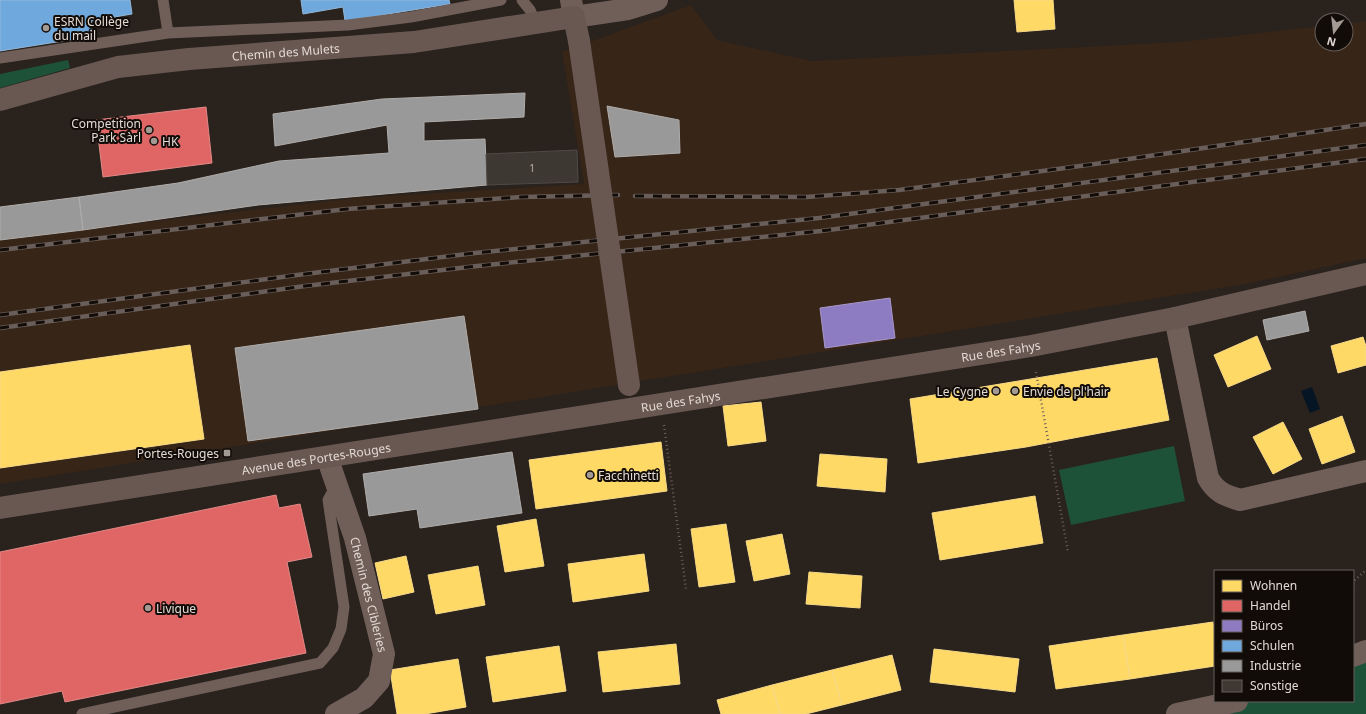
<svg xmlns="http://www.w3.org/2000/svg" width="1366" height="714" font-family="'Noto Sans',sans-serif">
  <rect width="100%" height="100%" fill="#29221d"/>
  <path fill="#372518" d="M691 5 717 40 812 61 1180 42 1322 26V44H1346V24L1366 21V258L1245 284 0 484V239L356 198 584 184 562 52Z"/>
  <path fill="#1e5238" d="M68 60 70 68 0 88V74Z
    M1174 446 1185 501 1071 525 1059 470Z
    M1366 651V714H1177L1237 701H1353V656Z"/>
  <path fill="#061524" d="M1312 387 1320 409 1310 413 1301 391Z"/>
  <path fill="#ffd966" stroke="#f7d987" d="M1014 0H1053L1055 29 1017 32Z
    M1257 336 1271 369 1228 387 1214 355Z
    M1363 337 1366 346V365L1338 373 1331 346Z
    M190 345 204 439 0 468V372Z
    M1157 358 1169 420 1026 447 918 463 910 399Z
    M761 402 766 441 728 446 723 406Z
    M1342 416 1355 452 1322 464 1309 429Z
    M1283 422 1302 459 1273 474 1253 437Z
    M661 442 667 491 536 509 529 460Z
    M820 454 887 459 885 492 817 486Z
    M1035 496 1043 543 940 560 932 513Z
    M536 519 544 566 505 572 497 526Z
    M726 524 735 582 699 587 691 529Z
    M782 534 790 574 754 581 746 541Z
    M644 554 649 591 573 602 568 564Z
    M406 556 414 592 383 599 375 563Z
    M478 566 485 605 436 614 428 575Z
    M809 572 862 576 860 608 806 604Z
    M1213 622 1215 636V666L1130 679 1123 635Z
    M1123 635 1130 679 1056 689 1049 646Z
    M676 644 680 684 603 692 598 652Z
    M559 646 566 691 493 702 486 657Z
    M934 649 1019 659 1015 692 930 682Z
    M892 655 901 690 842 705 832 670Z
    M458 659 466 707 425 714H397L390 670Z
    M832 670 842 705 806 714H780L772 685Z
    M772 685 780 714H721L717 700Z"/>
  <path fill="#e06666" stroke="#e18987" d="M206 107 212 163 103 177 96 120Z
    M276 495 279 508 300 504 312 557 287 562 306 653 65 702 62 691 0 704V552Z"/>
  <path fill="#8e7cc3" stroke="#a898c8" d="M890 298 895 338 825 348 820 308Z"/>
  <path fill="#6fa8dc" stroke="#92b7d9" d="M0 0H130L132 14 91 21 94 36 0 51Z
    M301 0H449L450 4 345 21 343 7 303 14Z"/>
  <path fill="#999" stroke="#afacaa" d="M525 93 524 117 424 122V141L485 139 487 185 258 205 83 230 79 197 178 183 279 161 389 153 387 125 275 146 273 114 382 99Z
    M607 106 679 120 680 153 615 157Z
    M79 197 83 230 0 240V207Z
    M1305 311 1309 331 1267 340 1263 320Z
    M464 316 478 409 248 441 235 348Z
    M512 452 522 513 420 528 417 509 369 516 363 474Z"/>
  <path fill="#3e3832" stroke="#504a46" d="M577 150 578 182 487 185 486 154Z"/>
  <g fill="none" stroke-linecap="round" stroke-linejoin="round">
    <path stroke="#6b5e5a" stroke-width="2.5" stroke-dasharray="1 3" stroke-linecap="butt" d="M1036 372 1068 552
      M664 425 686 589
      M1353 584 1355 580 1366 570"/>
    <path stroke="#705e59" stroke-width="11" d="M163 0 168 33
      M522 0 530 10 536 23
      M0 58 168 33 348 25 411 17 501 0
      M82 714 320 663 333 648 341 629 344 607 328 500 336 485"/>
    <g stroke="#705e59" stroke-width="22">
      <path d="M571 0 574 17 628 9 657 0"/>
      <path d="M1175 318 1208 478C1216 492 1224 495 1240 500L1366 471"/>
      <path id="s1" d="M327 457 355 538 384 654 379 681 364 698 336 714"/>
      <path d="M1353 656 1366 651"/>
      <path d="M1177 714 1237 701"/>
    </g>
    <g stroke="#695752" stroke-width="22">
      <path id="s2" d="M0 100 118 67 189 59 414 42 574 17 579 41"/>
      <path id="s3" d="M0 508 1031 346 1175 318 1366 274"/>
    </g>
    <g stroke="#695e59" stroke-width="4.5">
      <path id="rail" d="M635 196 806 197 899 190 1095 164 1366 124
        M0 250 347 209 521 197 618 195
        M0 315 297 275 475 253 819 218 1366 145
        M0 328 305 286 477 266 821 231 1366 159"/>
    </g>
    <use href="#rail" stroke="#120c08" stroke-width="3" stroke-dasharray="9" stroke-linecap="butt"/>
    <path stroke="#695752" stroke-width="22" d="M579 41 629 385"/>
  </g>
  <g fill="#a29a93" stroke="#120c08" stroke-width="1.5">
    <circle cx="46" cy="28" r="4"/>
    <circle cx="149" cy="130" r="4"/>
    <circle cx="154" cy="141" r="4"/>
    <circle cx="996" cy="391" r="4"/>
    <circle cx="1015" cy="391" r="4"/>
    <rect x="223" y="449" width="8" height="8" rx="2"/>
    <circle cx="590" cy="475" r="4"/>
    <circle cx="148" cy="608" r="4"/>
  </g>
  <g text-anchor="middle" dominant-baseline="central" stroke-width="4" stroke-linejoin="round" paint-order="stroke">
    <g font-size="10" fill="#bab2ab">
      <text x="532" y="168">1</text>
    </g>
    <g font-size="12" fill="#e3dad3" stroke="#120c08" text-anchor="start">
      <text x="54" y="21">ESRN Collège<tspan x="54" dy="14">du mail</tspan></text>
      <text x="141" y="123" text-anchor="end">Competition<tspan x="141" dy="14">Park Sàrl</tspan></text>
      <text x="162" y="141">HK</text>
      <text x="988" y="391" text-anchor="end">Le Cygne</text>
      <text x="1023" y="391">Envie de pl'hair</text>
      <text x="219" y="453" text-anchor="end">Portes-Rouges</text>
      <text x="598" y="475">Facchinetti</text>
      <text x="156" y="608">Livique</text>
    </g>
    <g font-size="12" fill="#e3dad3" stroke="#120c08">
      <text stroke="none"><textPath href="#s2" startOffset="291">Chemin des Mulets</textPath></text>
      <text stroke="none"><textPath href="#s3" startOffset="1013">Rue des Fahys</textPath></text>
      <text stroke="none"><textPath href="#s3" startOffset="689">Rue des Fahys</textPath></text>
      <text stroke="none"><textPath href="#s3" startOffset="320">Avenue des Portes-Rouges</textPath></text>
      <text stroke="none"><textPath href="#s1" startOffset="144">Chemin des Cibleries</textPath></text>
    </g>
  </g>
  <rect x="1214" y="570" width="140" height="132" fill="#120c08" stroke="#665e59"/>
  <rect x="1222" y="580" width="20" height="12" fill="#ffd966" stroke="#665e59"/>
  <text x="1250" y="590" font-size="12" fill="#e3dad3">Wohnen</text>
  <rect x="1222" y="600" width="20" height="12" fill="#e06666" stroke="#665e59"/>
  <text x="1250" y="610" font-size="12" fill="#e3dad3">Handel</text>
  <rect x="1222" y="620" width="20" height="12" fill="#8e7cc3" stroke="#665e59"/>
  <text x="1250" y="630" font-size="12" fill="#e3dad3">Büros</text>
  <rect x="1222" y="640" width="20" height="12" fill="#6fa8dc" stroke="#665e59"/>
  <text x="1250" y="650" font-size="12" fill="#e3dad3">Schulen</text>
  <rect x="1222" y="660" width="20" height="12" fill="#999999" stroke="#665e59"/>
  <text x="1250" y="670" font-size="12" fill="#e3dad3">Industrie</text>
  <rect x="1222" y="680" width="20" height="12" fill="#3e3832" stroke="#665e59"/>
  <text x="1250" y="690" font-size="12" fill="#e3dad3">Sonstige</text>
  <g transform="translate(1334 32) rotate(195)"><circle r="19" fill="#120c08" stroke="#665e59"/>
  <path d="M0-3L7 15L0 10L-7 15Z" fill="#a29a93"/>
  <text y="-6" font-size="11" font-weight="bold" text-anchor="middle" fill="#e3dad3">N</text>
  </g>
</svg>
